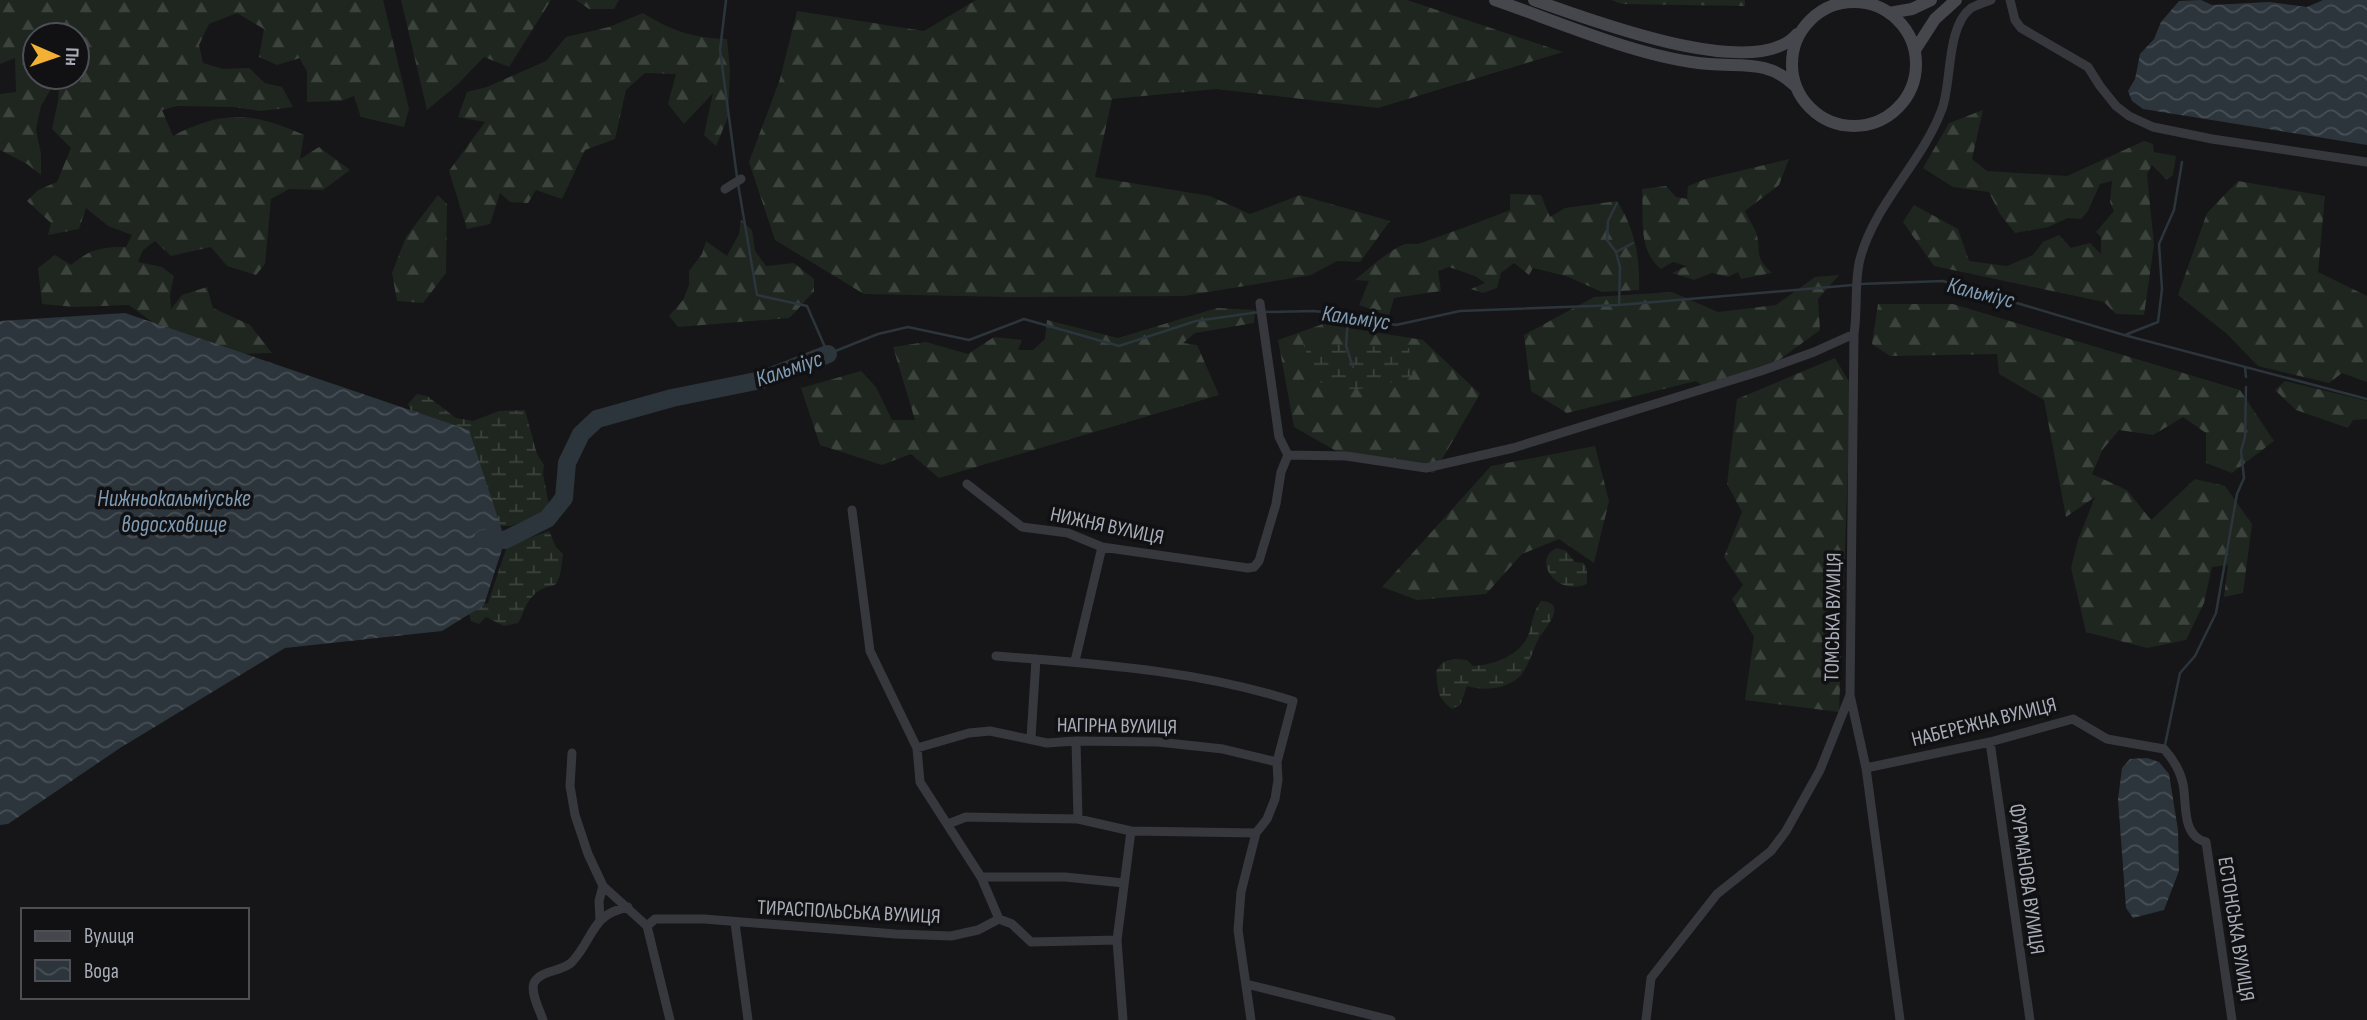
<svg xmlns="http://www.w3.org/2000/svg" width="2367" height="1020" font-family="'Sofia Sans Condensed',sans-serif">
  <defs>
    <pattern id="forest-firs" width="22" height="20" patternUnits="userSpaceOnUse" patternTransform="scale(1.75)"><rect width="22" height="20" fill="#1e261f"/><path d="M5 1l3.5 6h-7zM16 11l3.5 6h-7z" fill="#3c433d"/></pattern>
    <pattern id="wetland-marsh" width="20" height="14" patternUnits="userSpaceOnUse" patternTransform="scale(1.75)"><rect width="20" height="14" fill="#1e261f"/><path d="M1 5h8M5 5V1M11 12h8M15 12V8" fill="none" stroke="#3c433d"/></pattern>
    <pattern id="water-waves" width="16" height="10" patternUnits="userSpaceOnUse" patternTransform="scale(1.75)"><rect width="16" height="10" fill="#2c353c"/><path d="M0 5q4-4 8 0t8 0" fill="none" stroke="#485056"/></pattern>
  </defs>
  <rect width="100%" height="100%" fill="#161618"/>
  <path fill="url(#forest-firs)" fill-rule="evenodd" d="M0 0H383L409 109 404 127 361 117 354 96 341 101 307 102V72L300 58 277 65 259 57 264 29 237 13 209 24 199 45 203 63 223 69 249 68 265 83 282 87 293 107 261 111 233 107 177 106 162 110 173 136C223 110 254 112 304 135L300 159 319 147 350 170 323 190 289 189 271 199 265 264 256 275 227 266 211 247 171 256 155 241 143 250 138 262 162 267 174 276 170 294 171 309 182 295 207 287 213 308 250 325 272 353 214 355 170 335 129 305 75 307 42 304 38 268 55 255 71 265C90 249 102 247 126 247L132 235 108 226 86 208 79 229 48 235 51 223 27 201 38 190 57 182 71 148 52 129 58 101 59 84 52 87 41 106 36 129 41 154V175L27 164 0 150V94L16 92 15 58 0 64ZM35 35H77V77H35Z
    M401 0H551L509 67 484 57 457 85 427 110Z
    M576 0H619L614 9H589Z
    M976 0H1407L1563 52 1378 108 1216 89 1112 99 1095 177 1210 196 1250 214 1300 195 1390 221 1360 262 1337 261 1311 275 1184 296 1010 297 864 294 775 240 749 162 780 79 797 11 924 31Z
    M1611 0H1745V6L1622 4Z
    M643 13C669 30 696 39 727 39L730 70 728 117 716 146 704 135 713 93 684 124 668 104 676 74 645 73 626 90 615 139 585 150 562 199 536 190 528 203 510 202 500 193 490 224 467 229 449 171 485 122 458 117 467 92 487 87 546 61 566 37 609 27Z
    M1983 110 1972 159 1987 171 2067 176 2144 141 2153 144 2154 152 2176 156 2173 175 2167 180 2152 165 2147 174 2154 245 2144 315 2116 314 2104 302 1934 266 1903 222 1914 205 1958 229 1969 261 2007 266 2033 255 2043 242 2059 235 2071 248 2090 243 2101 254V237L2096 232 2114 211 2110 202 2112 181 2100 184 2088 211 2081 219 2068 218 2048 227 2015 233 2000 214 1989 192 1953 187 1923 168 1949 123Z
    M1789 159 1779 185 1745 211C1748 218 1753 225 1756 232 1762 252 1753 256 1772 273L1741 279 1738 272 1728 277 1712 273 1694 280 1672 273 1687 266 1673 262 1661 269C1637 250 1644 216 1642 189L1666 186 1676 197 1687 199 1688 186 1706 179Z
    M2238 181 2325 196 2318 272 2367 296V382L2342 373 2329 383 2258 366 2227 334 2178 295 2207 213Z
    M1510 194 1541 195 1550 217 1565 208 1617 201C1635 229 1640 257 1639 290L1602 292 1566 276 1533 268 1529 275 1514 263 1501 273 1497 288 1483 293 1471 289 1485 283 1475 276 1449 267 1438 271 1441 291 1394 298 1389 316 1359 305 1369 281 1355 280C1370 268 1387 251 1405 244 1410 243 1416 245 1421 243 1451 232 1480 222 1510 210Z
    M438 195 447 204 446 273 423 303 397 301 392 273 406 237Z
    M741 220 752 230 755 251 766 266 794 263 814 279V292C804 300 799 310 789 318L678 327 669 316 683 300 689 285V271L702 254 706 241 727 256 739 234Z
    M1839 275 1818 299 1820 330 1779 360 1703 386 1696 381 1567 413 1531 391 1524 335 1594 297 1672 292 1718 312 1776 305 1815 277Z
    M1878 304H1953L2240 390 2274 441 2232 473 2206 463V433L2183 417 2153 435 2119 430 2103 449 2092 474 2127 490 2151 520 2195 479 2225 486 2252 524 2243 593 2224 597 2228 565 2212 567 2204 603 2186 640 2147 648 2086 632 2071 568 2078 540 2095 497 2066 517 2044 400 1999 374 1997 354 1890 356 1872 344Z
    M1217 308 1255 310 1254 323 1195 333 1183 343 1197 345 1219 395 939 478 911 454 882 465 820 445 801 388 861 371 876 387 892 420H915L893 347 926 342 968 354 994 337 1022 340 1018 350H1033L1045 339 1047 320 1118 338Z
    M1323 324 1423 340 1480 394 1434 473 1338 452 1294 427 1278 340Z
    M1835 358 1851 385 1839 712 1745 700 1754 637 1732 599 1743 585 1724 557 1742 512 1727 484 1737 399Z
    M2285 381 2367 401V419L2353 420 2348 428 2296 410 2275 390Z
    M1595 446 1609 501 1594 563 1559 539 1522 554 1486 594 1417 600 1382 587 1491 466Z"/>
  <path fill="url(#wetland-marsh)" d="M1303 343 1409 348 1412 376C1377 387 1352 396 1317 381Z
    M417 394 427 396 456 418 473 421 499 411 525 410 537 454 544 465 543 474 550 510 511 526H488L417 425 408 404Z
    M549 531 556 547 563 554C558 603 553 574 531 598 525 605 523 615 518 623L504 626 486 617 479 624 471 621 468 610 488 603 507 546Z
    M1557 548 1566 551 1575 562 1584 563 1587 569V584C1556 597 1531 559 1557 548Z
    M1541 601C1570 602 1544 630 1539 638 1533 649 1528 669 1519 677 1504 690 1484 691 1467 686L1460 705 1452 709C1436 697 1438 689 1436 671L1443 662 1453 659 1467 660 1473 666C1492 665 1517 657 1527 638 1533 625 1531 614 1541 601Z"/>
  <path fill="url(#water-waves)" d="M2201 0 2212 5 2269 2 2307 7 2323 0H2367V145L2143 109 2132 101 2128 91 2135 79 2140 54 2154 39 2161 22 2179 1Z
    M125 313 469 430 505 540 484 605 442 631 285 648 120 748 8 824 0 825V321Z
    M2147 758 2159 762 2169 774 2178 830 2179 871 2164 910 2133 918 2126 908 2118 799 2122 768 2130 759Z"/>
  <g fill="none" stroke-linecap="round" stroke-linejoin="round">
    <path stroke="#2c353c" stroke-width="2.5" d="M726 0 720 50 737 177
      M738 184 757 295 807 306 828 354 878 334 908 327 969 340 1024 319 1119 346 1196 321 1259 312
      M1617 203 1608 221 1607 240 1616 252 1620 267 1619 305
      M1616 252 1633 243
      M1860 284 1943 281 2124 335 2367 399
      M1265 312 1314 311 1348 315 1396 325 1460 311 1619 305 1853 285
      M1348 316 1346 346 1353 367
      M2125 335 2158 322 2162 289 2159 244 2174 210 2182 162
      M2245 367 2246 377
      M2165 745 2180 673 2195 656 2216 613 2237 494 2244 478 2241 451 2245 437 2246 387"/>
    <path stroke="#2c353c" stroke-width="18" d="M483 539 505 540 547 519 564 498 567 463 581 434 597 419 672 398 761 380 828 354"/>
    <path stroke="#37383d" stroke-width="9" d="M2010 0 2015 20 2021 28 2088 67 2100 86 2116 106 2129 116 2153 127 2212 139 2367 162
      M725 189 741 179
      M1288 455 1346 456 1426 468 1513 448 1761 371 1814 352 1854 334
      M967 484 1022 527 1068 533 1102 547 1248 568 1254 567 1259 561 1276 504 1281 472 1288 455 1279 437 1260 303
      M852 510 870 651 917 748 920 782 981 877 999 919
      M996 656C1096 664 1197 670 1293 701L1277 762 1278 780 1275 799 1267 819 1256 833 1241 892 1238 930 1251 1020
      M1075 661 1102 547
      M1031 738 1036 659
      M1076 741 1078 819
      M1990 742 2030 1020
      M917 748 969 733 990 731 1047 743 1076 741 1158 742 1223 749 1277 762
      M572 753 570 786 575 815 588 854 603 886 647 926 670 1020
      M1866 768 1990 742 2073 719 2107 739 2164 749C2173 759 2180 770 2183 784 2187 803 2181 836 2206 842L2232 1020
      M948 824 966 817 1078 819 1131 831 1256 833
      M981 877H1065L1124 883
      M600 920 599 901 603 886
      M735 923 748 1020
      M647 926 655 919H704L896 934 951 936 978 930 999 919 1012 924 1031 942 1117 940
      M1246 984 1391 1020
      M543 1020C540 1011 530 992 534 983 540 970 562 972 572 962 595 937 590 915 628 907
      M1123 1020 1117 940 1131 831
      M1646 1020 1651 978 1717 894 1771 851 1786 831 1820 770 1850 695
      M1900 1020 1866 768 1850 695 1854 334C1858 309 1854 282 1860 259 1875 203 1922 163 1942 109 1952 82 1946 27 1971 8 1977 5 1985 2 1991 0"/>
    <path stroke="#45474d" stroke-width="12" d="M1495 0C1559 22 1643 59 1709 64 1743 67 1768 60 1794 85
      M1534 0C1586 18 1755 84 1797 34
      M1792 64a62 62 0 1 1 124 0a62 62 0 1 1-124 0Z
      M1889 13 1912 9 1931 0
      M1915 50 1935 19 1956 0"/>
  </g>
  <g text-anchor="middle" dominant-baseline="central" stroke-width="7" stroke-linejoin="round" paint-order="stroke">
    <g font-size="21" fill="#a8adb8" stroke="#111113">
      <text transform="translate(1107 526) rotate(12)">НИЖНЯ ВУЛИЦЯ</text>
      <text transform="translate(1833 617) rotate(-89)">ТОМСЬКА ВУЛИЦЯ</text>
      <text transform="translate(1984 722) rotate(-14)">НАБЕРЕЖНА ВУЛИЦЯ</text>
      <text transform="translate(1117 726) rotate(1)">НАГІРНА ВУЛИЦЯ</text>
      <text transform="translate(2027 879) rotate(82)">ФУРМАНОВА ВУЛИЦЯ</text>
      <text transform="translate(849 912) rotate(3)">ТИРАСПОЛЬСЬКА ВУЛИЦЯ</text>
      <text transform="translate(2236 929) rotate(81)">ЕСТОНСЬКА ВУЛИЦЯ</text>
    </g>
    <g font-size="23" font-style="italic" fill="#7f9bb3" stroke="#111113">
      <text transform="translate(1981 293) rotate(14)">Кальміус</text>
      <text transform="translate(1356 318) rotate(8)">Кальміус</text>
      <text transform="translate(789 369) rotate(-19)">Кальміус</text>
      <text x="174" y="499">Нижньокальміуське<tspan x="174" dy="26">водосховище</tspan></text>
    </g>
  </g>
  <rect x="21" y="908" width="228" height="91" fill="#111113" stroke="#4d4f55" stroke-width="2"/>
  <rect x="35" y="931" width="35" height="10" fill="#45474d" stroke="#4d4f55" stroke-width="2"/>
  <text x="84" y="943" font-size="21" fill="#a8adb8">Вулиця</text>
  <rect x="35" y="960" width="35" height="21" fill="url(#water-waves)" stroke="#4d4f55" stroke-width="2"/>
  <text x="84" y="978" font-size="21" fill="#a8adb8">Вода</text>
  <g transform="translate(56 56) rotate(92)"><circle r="33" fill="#111113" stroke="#4d4f55" stroke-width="2"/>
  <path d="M0-5L12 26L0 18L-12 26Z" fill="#f2b134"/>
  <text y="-10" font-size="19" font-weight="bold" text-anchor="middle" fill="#a8adb8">Пн</text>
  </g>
</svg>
